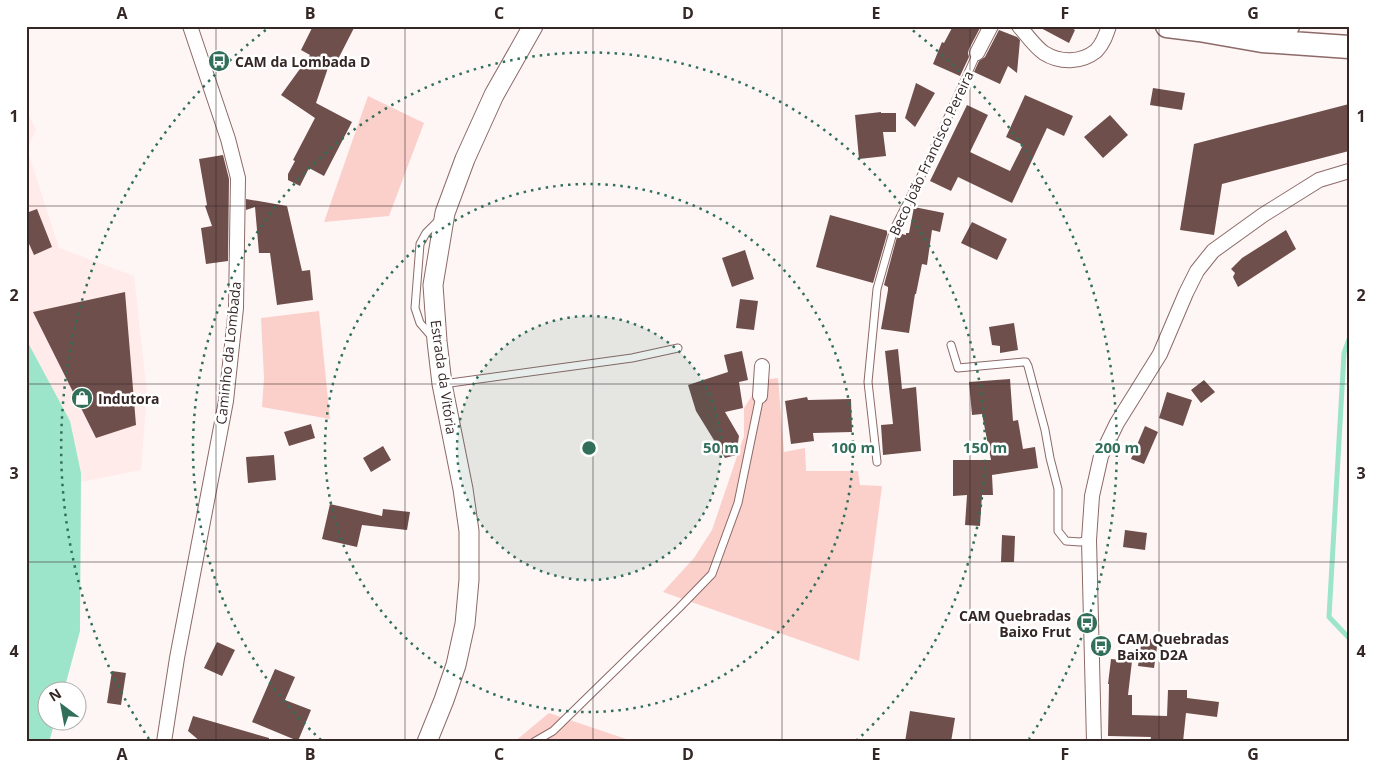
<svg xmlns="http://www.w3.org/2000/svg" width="1375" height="768" font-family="'Open Sans',sans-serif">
  <rect width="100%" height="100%" fill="#fef6f5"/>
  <path fill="#ffebe9" d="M26 109 36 130 27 149 59 248 134 276 147 394 141 470 26 493Z"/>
  <path fill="#fbcfca" d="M368 96 424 123 389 216 324 222Z
    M319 311 330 419 262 407 264 378 261 318Z
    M778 378 784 452 805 448 806 471H858L860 485 882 486 859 661 663 592 694 558 712 530 744 436V408L762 380Z
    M549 713 635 742H514Z"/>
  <path fill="#9de5ca" d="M26 339 70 421 81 473 80 631 64 690H48V720L55 721 49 742H26V626L27 622Z"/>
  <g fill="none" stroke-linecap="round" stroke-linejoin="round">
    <path stroke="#9de5ca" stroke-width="5" d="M1349 339 1344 353 1329 617 1349 638"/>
  </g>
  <path fill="#6e4f4c" d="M313 26H355L334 67 329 65 316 103 352 122 324 176 309 168 300 186 288 180V174L295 161 293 160 315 118 281 95 310 55 301 50Z
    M953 26H981L969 49 968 53 969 57 960 76 933 64 942 42 944 43Z
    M1037 26H1068L1075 30 1069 43Z
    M999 30 1017 37 1020 40 1017 73 1008 66 1000 84 974 72 979 61 985 57Z
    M916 83 935 93 915 127 905 118Z
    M1153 88 1185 93 1182 110 1150 105Z
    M1025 95 1073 116 1064 136 1047 128 1012 203 958 177 951 191 930 181 967 105 988 115 970 152 1010 171 1023 145 1006 137Z
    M1349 104V151L1222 184 1214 235 1180 230 1194 144Z
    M881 112V113H896V132H883L886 156 859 159 855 115Z
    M1110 115 1128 135 1103 158 1084 137Z
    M223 155 229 179 228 261 206 264 201 228 212 226 205 206 207 205 199 159Z
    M246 199 287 206 302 271 310 270 313 300 277 305 270 253H259L255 207 246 210Z
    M914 207 944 213 940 232 932 230 927 265 922 264 916 294H915L909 333 881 329 888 290V287L884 285 898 233 906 235V233H909Z
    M37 209 52 247 34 255 26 237V213Z
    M830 215 888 231 873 283 816 267Z
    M972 222 1007 239 997 260 961 243Z
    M1286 230 1296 249 1238 287 1233 277 1235 273 1231 269 1242 258Z
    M745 250 754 279 732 287 722 258Z
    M125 292 136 425 96 438 33 312Z
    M740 299 758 301 754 330 736 328Z
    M1014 323 1018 350 1000 353V346L992 345 989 327Z
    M898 349 902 389 916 387 921 451 883 455 881 425 893 424 885 351Z
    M742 351 748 380 739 382 743 408 725 412 739 436 736 455 725 458 696 411 688 385 728 372 724 355Z
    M1010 379 1013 421 1018 420 1023 449 1035 447 1038 468 992 475 993 495H982L980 526 965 525 967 495 953 496V460H991L982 414 972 415 969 382Z
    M1204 380 1215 392 1201 403 1191 390Z
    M1167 392 1192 400 1183 426 1159 418Z
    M807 397 808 400 851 399 852 432 813 433 814 441 791 444 785 401Z
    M311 424 315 438 289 446 284 432Z
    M1145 426 1158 432 1144 464 1131 459Z
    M383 446 391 460 371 472 363 458Z
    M274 455 276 480 248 483 246 457Z
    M330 504 382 516 383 509 410 512 407 530 362 525 357 547 322 539Z
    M1125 530 1147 533 1145 550 1123 547Z
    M1002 535 1015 536 1014 562H1001Z
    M1142 638 1158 640 1154 668 1138 666Z
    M217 642 235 650 222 676 204 668Z
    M1111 659 1132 661 1128 695H1132V715L1167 716 1168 690H1187V698L1219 702 1217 717 1186 713 1183 742H1150L1151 737 1108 736 1109 684H1108Z
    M275 669 295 677 285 700 311 710 298 741 252 722Z
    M112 671 126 673 121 705 107 703Z
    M910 711 955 718 951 742H905Z
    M193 716 269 738V742H201L188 731Z"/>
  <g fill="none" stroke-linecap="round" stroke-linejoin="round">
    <g stroke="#8c6a67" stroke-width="9">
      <path id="service" d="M433 338 420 323 415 308 420 244 426 233 440 219
        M951 345 958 368 1023 362H1026L1028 366 1045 430 1050 458 1058 489V531L1066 541 1080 542 1089 540
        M443 384 632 358 678 348
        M877 462 868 382 877 289 894 229 925 168 977 53
        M534 742 553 731 679 608 712 574 738 503 760 396"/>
    </g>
    <g stroke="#8c6a67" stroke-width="16">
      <path id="minor" d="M1019 26C1027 35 1034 46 1044 53 1060 63 1081 63 1096 51 1103 44 1106 35 1109 26
        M977 53 991 26
        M760 396 762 366
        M164 742 177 658 226 401 236 308 238 178 228 139 190 26
        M1094 742 1089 540 1092 496 1101 456 1117 423 1160 354 1186 293 1197 271 1213 251 1263 215 1319 180 1349 171"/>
    </g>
    <g stroke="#8c6a67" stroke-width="21">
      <path id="secondary" d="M427 742 444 700 456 665 465 624 469 580V531L463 489 442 384 437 341 433 285 445 213 465 159 494 95 533 26"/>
    </g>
    <g stroke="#8c6a67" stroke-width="25">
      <path id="trunk" d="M1167 26 1199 30H1213
        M1250 29 1288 26
        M1199 30 1262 41 1349 47"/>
    </g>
    <use href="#service" stroke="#fff" stroke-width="7"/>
    <use href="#minor" stroke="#fff" stroke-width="14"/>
    <use href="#secondary" stroke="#fff" stroke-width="19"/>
    <use href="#trunk" stroke="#fff" stroke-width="22"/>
  </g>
  <path fill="none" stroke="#352726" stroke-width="1" stroke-opacity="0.55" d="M216 26V742M405 26V742M593 26V742M782 26V742M970 26V742M1159 26V742M26 206H1349M26 384H1349M26 562H1349"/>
  <circle cx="589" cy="448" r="132" fill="#326f5a" fill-opacity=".12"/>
  <g fill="none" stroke="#326f5a" stroke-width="2.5" stroke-dasharray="2.5 5">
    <circle cx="589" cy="448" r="132"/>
    <circle cx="589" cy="448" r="264"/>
    <path d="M321 740A396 396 0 1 1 857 740"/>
    <path d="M149 739A528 528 0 0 1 271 26M907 26A528 528 0 0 1 1029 739"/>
  </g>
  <defs>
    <g id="bus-disc" transform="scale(1.125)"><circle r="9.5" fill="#326f5a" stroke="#fff"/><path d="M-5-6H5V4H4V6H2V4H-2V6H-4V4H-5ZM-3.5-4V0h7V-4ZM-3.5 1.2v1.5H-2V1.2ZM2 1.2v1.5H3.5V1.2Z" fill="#fff"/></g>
    <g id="shop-disc" transform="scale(1.125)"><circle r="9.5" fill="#326f5a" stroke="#fff"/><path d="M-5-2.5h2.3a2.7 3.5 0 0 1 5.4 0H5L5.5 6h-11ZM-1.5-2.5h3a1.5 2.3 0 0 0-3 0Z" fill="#fff"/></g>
  </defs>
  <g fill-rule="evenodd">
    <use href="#bus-disc" x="219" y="61"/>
    <use href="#shop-disc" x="82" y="398"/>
    <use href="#bus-disc" x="1087" y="623"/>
    <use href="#bus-disc" x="1101" y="646"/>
  </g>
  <g text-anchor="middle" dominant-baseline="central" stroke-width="5" stroke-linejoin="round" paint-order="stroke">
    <g font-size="14" font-weight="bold" fill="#352726" stroke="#fff" text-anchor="start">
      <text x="235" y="61">CAM da Lombada D</text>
      <text x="98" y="398">Indutora</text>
      <text x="1071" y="615" text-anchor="end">CAM Quebradas<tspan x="1071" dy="16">Baixo Frut</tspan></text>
      <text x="1117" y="638">CAM Quebradas<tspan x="1117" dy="16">Baixo D2A</tspan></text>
    </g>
    <g font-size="14" fill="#352726" stroke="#fff">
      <text transform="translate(931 153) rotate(-65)">Beco João Francisco Pereira</text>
      <text transform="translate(228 353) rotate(-84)">Caminho da Lombada</text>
      <text transform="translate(444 377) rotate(82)">Estrada da Vitória</text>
    </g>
  </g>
  <circle cx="589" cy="448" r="8" fill="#326f5a" stroke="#fff" stroke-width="2.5"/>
  <g font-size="15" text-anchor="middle" font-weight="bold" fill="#326f5a" stroke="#fff" stroke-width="5" stroke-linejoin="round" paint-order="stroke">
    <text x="721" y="453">50 m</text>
    <text x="853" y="453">100 m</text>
    <text x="985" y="453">150 m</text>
    <text x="1117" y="453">200 m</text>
  </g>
  <rect width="1375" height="768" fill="none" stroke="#ffffff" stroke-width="55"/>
  <g transform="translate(62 706) rotate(328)"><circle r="24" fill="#ffffff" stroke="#aea9a8"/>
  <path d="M0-4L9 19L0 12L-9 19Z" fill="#326f5a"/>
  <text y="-8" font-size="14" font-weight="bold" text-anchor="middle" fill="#352726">N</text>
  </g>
  <rect x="28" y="28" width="1320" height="712" fill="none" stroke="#352726" stroke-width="2"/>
  <g font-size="16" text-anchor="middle" font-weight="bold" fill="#352726">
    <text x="122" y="19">A</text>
    <text x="310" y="19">B</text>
    <text x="499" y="19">C</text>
    <text x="688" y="19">D</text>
    <text x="876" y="19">E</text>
    <text x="1065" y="19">F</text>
    <text x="1253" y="19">G</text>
    <text x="14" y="122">1</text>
    <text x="1361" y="122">1</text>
    <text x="14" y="301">2</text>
    <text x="1361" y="301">2</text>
    <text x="14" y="479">3</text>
    <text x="1361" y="479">3</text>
    <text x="14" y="657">4</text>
    <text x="1361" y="657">4</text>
    <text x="122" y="760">A</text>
    <text x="310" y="760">B</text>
    <text x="499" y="760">C</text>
    <text x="688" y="760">D</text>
    <text x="876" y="760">E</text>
    <text x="1065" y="760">F</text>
    <text x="1253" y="760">G</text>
  </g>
</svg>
